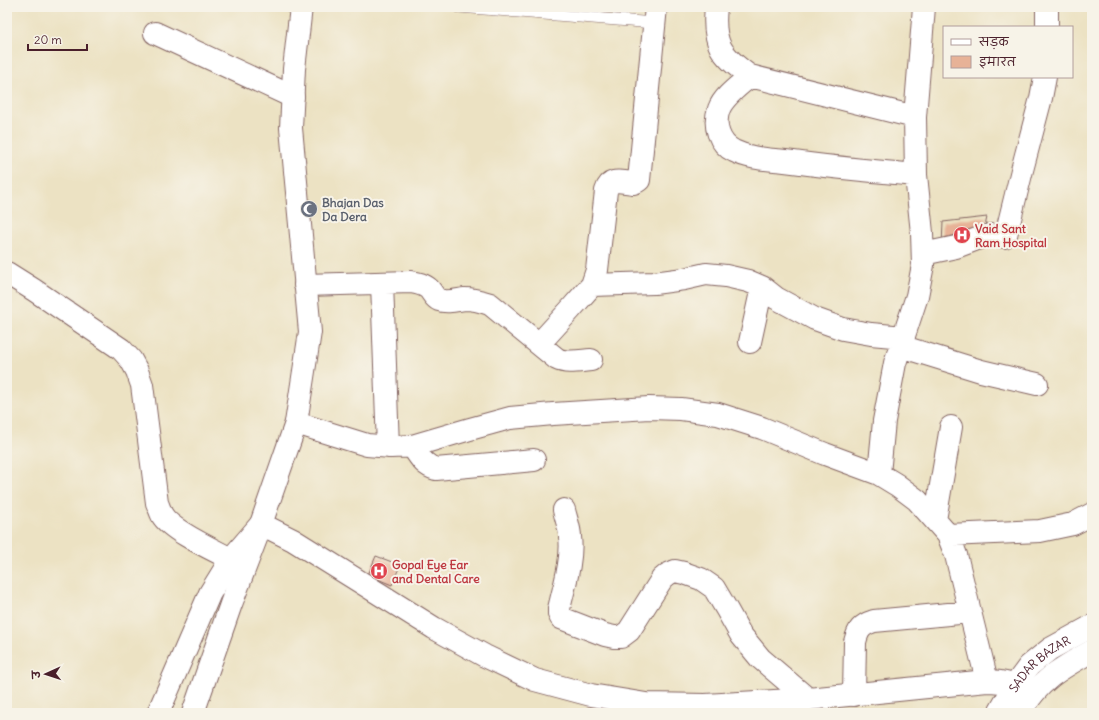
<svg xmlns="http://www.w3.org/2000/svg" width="1099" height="720" font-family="Delius,'Playpen Sans Deva',sans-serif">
  <rect width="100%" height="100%" fill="#f7f3e8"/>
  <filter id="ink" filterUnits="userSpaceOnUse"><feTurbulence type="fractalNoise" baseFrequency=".025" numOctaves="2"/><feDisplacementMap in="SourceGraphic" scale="8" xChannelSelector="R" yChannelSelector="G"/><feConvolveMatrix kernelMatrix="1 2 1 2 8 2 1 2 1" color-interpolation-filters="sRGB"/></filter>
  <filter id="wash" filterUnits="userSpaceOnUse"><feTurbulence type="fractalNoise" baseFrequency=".012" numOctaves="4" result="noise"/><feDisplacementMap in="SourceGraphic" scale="16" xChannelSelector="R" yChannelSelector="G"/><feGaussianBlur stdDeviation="0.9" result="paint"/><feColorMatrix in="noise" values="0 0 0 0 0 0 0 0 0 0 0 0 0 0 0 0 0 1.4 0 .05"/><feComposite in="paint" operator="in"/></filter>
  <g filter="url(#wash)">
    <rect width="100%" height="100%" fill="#ece2c3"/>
    <g id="blocks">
      <path fill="#e7b297" d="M987 217 982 241 942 246 943 222Z
        M376 556 400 565 392 585 368 575Z"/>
    </g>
  </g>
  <g filter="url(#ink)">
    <use href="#blocks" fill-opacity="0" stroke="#836360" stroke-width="1"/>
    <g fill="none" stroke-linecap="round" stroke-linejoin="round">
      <g stroke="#836360" stroke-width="12">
        <path id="lane" d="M459 7 654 23"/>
      </g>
      <g stroke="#836360" stroke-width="24">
        <path id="street" d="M716 7C712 43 721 56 750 76L915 117
          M1047 7V27
          M155 33 293 97
          M750 76C739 86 724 96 719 109 713 125 719 144 734 151 750 159 768 159 785 161 829 167 872 171 916 175
          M923 254 956 247 985 236 991 235 1004 237 1006 235 1022 170 1041 98 1045 77
          M7 273 34 290 121 349 131 360 137 371 142 385 157 503C159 507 160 511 162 515 171 531 214 550 231 559
          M382 283 388 447
          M305 285 411 282C417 283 424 284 429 289 432 292 434 298 439 300 447 303 457 300 465 299 474 299 481 301 490 304L557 359C567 364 579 361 591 360
          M592 285 654 283 684 279 706 274 726 276 748 281 762 287 776 298 815 319 843 329 871 334 904 337
          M750 342 762 287
          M539 344 570 310 592 285 597 270 606 191C610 177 621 182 633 183L636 182 639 180 656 7
          M900 346 981 371 1037 384
          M296 423 367 445 391 447 412 446 470 429 510 418 553 414 649 408 681 409 718 414 762 428 825 454 879 474 897 485 917 500 948 535 1040 531 1073 524 1092 514
          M412 446C420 457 423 465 436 469L534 460
          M879 474 884 421 895 363 917 296 923 265 922 233 916 175 915 117 924 7
          M564 510C566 519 570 528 570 537 573 559 564 587 559 609V614L561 618 605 635 614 637H621L629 631 662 579 668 574 675 571 684 573 701 579 714 588 727 610 741 635 760 658 808 699
          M935 520 951 427
          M948 535 956 555 987 681
          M854 695 855 642C858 630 861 625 874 621L970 612"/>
      </g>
      <g stroke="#836360" stroke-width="24">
        <g id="secondary">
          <path d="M301 7 294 69 291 128 310 332 296 423 261 524 293 540 434 628 485 656 535 680 591 695 646 704 705 705 808 699 987 681C1006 681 1017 686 1033 694"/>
          <path d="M158 713 210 593 231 559 261 524"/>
          <path d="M193 713 231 604 257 536"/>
          <path id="s1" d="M999 713 1015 685 1029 666 1050 649 1092 626"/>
          <path d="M1020 713C1038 681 1061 668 1092 651"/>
        </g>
      </g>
      <use href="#lane" stroke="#fff" stroke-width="11"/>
      <use href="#street" stroke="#fff" stroke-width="22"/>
      <use href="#secondary" stroke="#fff" stroke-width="22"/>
    </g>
  </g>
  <defs>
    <g id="mosque-disc" transform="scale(0.9)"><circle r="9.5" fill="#6b7280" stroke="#f7f3e8"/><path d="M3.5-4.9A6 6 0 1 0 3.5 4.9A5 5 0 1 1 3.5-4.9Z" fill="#fff"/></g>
    <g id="hospital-disc" transform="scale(0.9)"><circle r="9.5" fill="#e0444e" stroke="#f7f3e8"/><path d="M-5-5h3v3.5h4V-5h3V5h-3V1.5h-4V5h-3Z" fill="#fff"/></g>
  </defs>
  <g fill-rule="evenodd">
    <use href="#mosque-disc" x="309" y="209"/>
    <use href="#hospital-disc" x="962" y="235"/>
    <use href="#hospital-disc" x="379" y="571"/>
  </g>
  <g text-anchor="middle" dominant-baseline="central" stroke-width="4" stroke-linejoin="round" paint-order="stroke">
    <g font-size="12" font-weight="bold" fill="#5b616d" stroke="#f7f3e8" text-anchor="start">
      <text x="322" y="202">Bhajan Das<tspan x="322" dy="14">Da Dera</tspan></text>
    </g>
    <g font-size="12" font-weight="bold" fill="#be3a42" stroke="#f7f3e8" text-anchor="start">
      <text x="975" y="228">Vaid Sant<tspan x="975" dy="14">Ram Hospital</tspan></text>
      <text x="392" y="564">Gopal Eye Ear<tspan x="392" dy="14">and Dental Care</tspan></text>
    </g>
    <g font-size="12" fill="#4a1f2b" stroke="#f7f3e8">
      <text stroke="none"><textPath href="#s1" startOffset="65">SADAR BAZAR</textPath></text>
    </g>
  </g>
  <rect width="1099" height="720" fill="none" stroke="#f7f3e8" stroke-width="24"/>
  <rect x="943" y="26" width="130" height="52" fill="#f7f3e8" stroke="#b29e9c"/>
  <rect x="951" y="39" width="20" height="6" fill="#ffffff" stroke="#b29e9c"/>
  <text x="979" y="46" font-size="12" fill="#4a1f2b">सड़क</text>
  <rect x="951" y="56" width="20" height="12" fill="#e7b297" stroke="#b29e9c"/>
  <text x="979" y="66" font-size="12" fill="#4a1f2b">इमारत</text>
  <g transform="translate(46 674) rotate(267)" stroke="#f7f3e8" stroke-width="3" paint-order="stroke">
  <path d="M0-3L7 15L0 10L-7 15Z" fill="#4a1f2b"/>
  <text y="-6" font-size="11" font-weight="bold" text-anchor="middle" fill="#4a1f2b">उ</text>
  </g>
  <path d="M28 44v6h59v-6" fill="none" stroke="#4a1f2b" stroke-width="2"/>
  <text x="34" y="44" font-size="12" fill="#4a1f2b" stroke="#f7f3e8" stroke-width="3" paint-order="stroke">20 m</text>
</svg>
